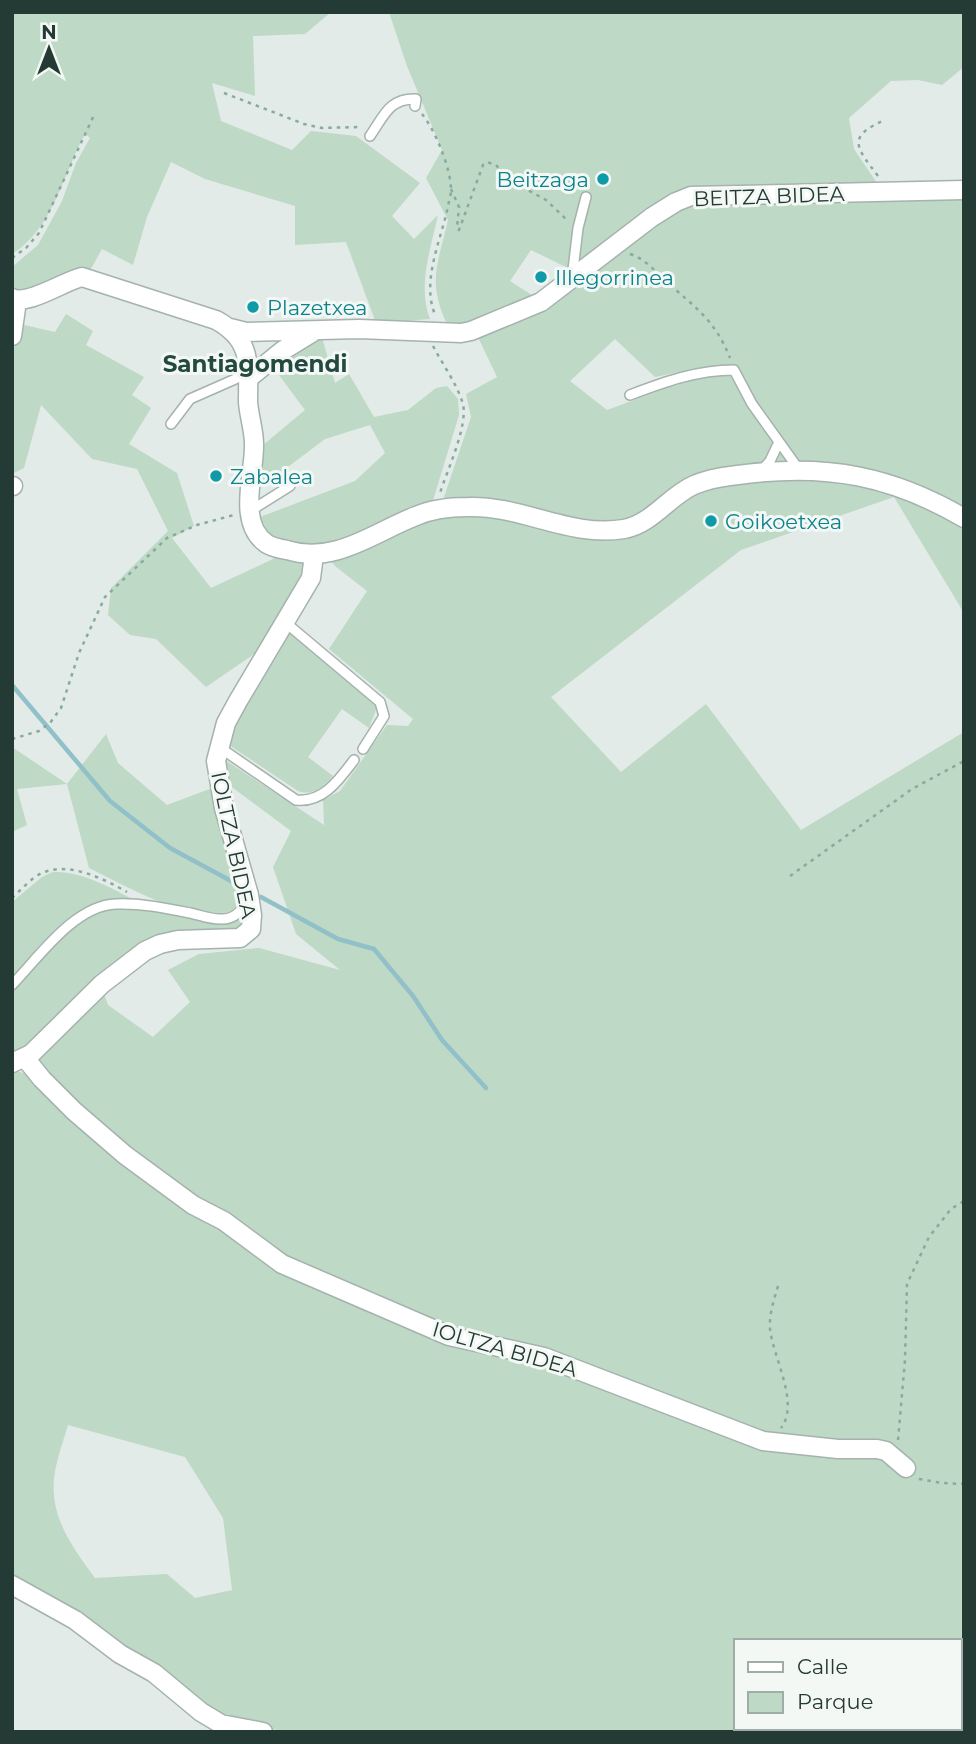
<svg xmlns="http://www.w3.org/2000/svg" width="976" height="1744" font-family="Montserrat,sans-serif">
  <rect width="100%" height="100%" fill="#e2ebe7"/>
  <path fill="#bed9c5" fill-rule="evenodd" d="M12 12H331L305 34 253 36 255 96 212 83 221 121 292 150 311 131 356 136 420 183 392 216 414 239 438 215C431 248 417 286 430 319L376 323 346 242 295 245V206L205 179 171 162 147 217 133 265 102 249 87 276 14 293 12 267 38 245 62 201 76 163 90 138 85 134C63 174 53 229 12 254Z
    M389 12H964V67L942 85 918 80 891 81 849 118 854 149 879 186 766 191 700 190 684 194 631 227 574 271 531 250 510 281 549 306 580 283 639 233 678 207 707 199 964 194V509L932 493 936 509 964 525V613L894 497 741 550 551 697 621 772 706 704 801 830 964 732V1732H288L229 1721 204 1706 159 1670 57 1604 12 1581V1070L27 1074 130 1168 196 1211 223 1225 282 1268 453 1343 544 1360 655 1406 749 1441 782 1449 820 1454 877 1453 903 1471 910 1466 904 1455 886 1446 792 1441 757 1433 650 1395 542 1352 451 1332 282 1259 221 1215 193 1201 125 1151 39 1071 35 1057 103 991 108 1005 153 1037 190 1002 168 970 199 954 259 948 340 970 296 934 273 867 291 831 229 785 225 760 324 825 323 800 340 791 387 725 408 726 413 719 329 649 367 591 335 566 322 548 305 549 307 571 266 646 206 687 156 639 130 635 108 615 111 588 168 531 137 469 92 459 41 405 24 468 12 474V350L19 341 24 325 55 332 66 314 93 331 86 345 144 377 132 395 151 408 129 444 177 473 194 526 172 538 211 588 273 559 281 543 269 533 260 517 355 481 385 453 370 425 325 439 260 488 263 445 305 410 273 367 287 355 321 334 335 383 349 374 374 417 408 410 436 388 447 386 458 399 459 415 431 507 436 517 460 515 509 520 577 537H607L632 533 660 518 676 501 696 490 735 485 747 468C728 471 706 472 689 480 658 493 640 522 606 526 573 529 542 514 512 505 490 499 465 501 442 503L471 417 466 394 497 377 476 333 447 324C427 281 438 264 448 220L426 178 442 150 407 66ZM615 339 655 377 699 368 707 377 667 388 607 410 570 381ZM68 1425 185 1457 223 1518 232 1590 195 1598 167 1574 95 1578C73 1548 50 1518 54 1478 56 1461 63 1442 68 1425ZM736 1641H960V1728H736Z
    M287 630 377 707 369 728 342 709 308 757 333 776C322 788 314 796 298 791L226 743 238 711Z
    M106 734 118 763 167 805 215 787 241 891C240 899 240 906 233 910 220 919 167 905 153 899 132 890 111 879 89 868L67 784 17 789 27 825 12 832V747L67 784Z
    M53 872C89 871 118 894 150 907 166 914 215 916 236 919L246 913 241 931 160 939 19 1054 12 1049V902L42 877Z"/>
  <g fill="none" stroke-linecap="round" stroke-linejoin="round">
    <path stroke="#91c0c9" stroke-width="4.5" d="M12 685 110 801 170 848 233 882
      M261 897 338 939 374 949 413 996 442 1040 486 1088"/>
    <g stroke="#a5b2ae" stroke-width="12">
      <path id="service" d="M370 136C384 116 389 98 416 99L415 106
        M572 278 578 228 586 197
        M630 395C664 382 697 370 734 370L752 404 800 471
        M171 424 190 399 249 373
        M761 471 770 461 779 442
        M250 511 290 486
        M286 623 380 702 384 716 363 749
        M219 747 296 800C323 803 339 780 354 760
        M12 985C39 957 75 905 116 904 141 903 165 908 190 913 200 915 212 920 222 919 233 919 242 912 246 901"/>
    </g>
    <g stroke="#a5b2ae" stroke-width="21">
      <path id="minor" d="M12 298C28 306 64 281 82 277L216 320C253 340 248 365 248 402 249 416 254 430 254 444 255 473 236 523 267 544 272 547 281 549 287 550 335 565 374 532 416 516 432 509 450 507 468 507 521 505 570 538 624 529 652 524 669 496 694 485 710 478 729 476 746 474 828 464 892 476 964 518
        M230 328 246 332 359 329 461 333 471 331 541 302 652 217 676 202 691 196 964 190
        M12 336 17 301
        M250 377 282 351 313 332
        M12 486H13
        M25 1058 42 1079 74 1111 125 1155 193 1205 224 1221 282 1264 449 1336 544 1357 763 1441 838 1449H877L886 1451 906 1468
        M12 1063 31 1054 102 984 145 951 160 944 178 940 240 938 251 929 252 915 249 895 224 808 216 761 226 723 238 701 311 578 314 555
        M12 1585 75 1620 120 1654 154 1673 201 1712 221 1724 263 1732"/>
    </g>
    <path stroke="#87ab9f" stroke-width="2.5" stroke-dasharray="3.5 5" stroke-linecap="butt" d="M224 93 304 124 322 128 361 127
      M422 114C435 130 451 168 451 190 451 196 448 204 447 211 439 245 421 284 436 317
      M878 176C857 148 845 137 885 120
      M451 189 459 207 457 228 459 230 483 165 487 162 496 165 506 178 546 200 568 221
      M630 254C645 259 654 270 665 280 695 308 714 318 730 358
      M12 258 26 248 39 233 95 113
      M433 346C443 365 457 384 463 404 468 426 447 471 440 493
      M12 739 39 731 50 723 61 708 79 653 105 597 167 538 197 525 234 515
      M790 876 912 789 964 761
      M12 898C21 890 31 878 42 873 69 861 104 879 127 892
      M778 1286C774 1300 769 1314 770 1329 773 1357 800 1404 781 1428
      M898 1440 905 1360 907 1284 929 1237 951 1209 964 1201
      M919 1479 942 1483 964 1484"/>
    <use href="#service" stroke="#fff" stroke-width="9"/>
    <use href="#minor" stroke="#fff" stroke-width="18"/>
  </g>
  <g fill="#0f9aa8" stroke="#f3f8f5" stroke-width="2.5">
    <circle cx="603" cy="179" r="7"/>
    <circle cx="541" cy="277" r="7"/>
    <circle cx="253" cy="307" r="7"/>
    <circle cx="216" cy="476" r="7"/>
    <circle cx="711" cy="521" r="7"/>
  </g>
  <g text-anchor="middle" dominant-baseline="central" stroke-width="6" stroke-linejoin="round" paint-order="stroke">
    <g font-size="21" fill="#0d838f" stroke="#f3f8f5" text-anchor="start">
      <text x="589" y="179" text-anchor="end">Beitzaga</text>
      <text x="555" y="277">Illegorrinea</text>
      <text x="267" y="307">Plazetxea</text>
      <text x="230" y="476">Zabalea</text>
      <text x="725" y="521">Goikoetxea</text>
    </g>
    <g font-size="21" fill="#243a34" stroke="#f3f8f5">
      <text transform="translate(769 196) rotate(-2)">BEITZA BIDEA</text>
      <text transform="translate(234 845) rotate(78)">IOLTZA BIDEA</text>
      <text transform="translate(505 1349) rotate(16)">IOLTZA BIDEA</text>
    </g>
    <g font-size="23" font-weight="bold" fill="#234940" stroke="#f3f8f5">
      <text x="255" y="364">Santiagomendi</text>
    </g>
  </g>
  <rect width="976" height="1744" fill="none" stroke="#243a34" stroke-width="28"/>
  <rect x="734" y="1639" width="228" height="91" fill="#f3f8f5" stroke="#a0aca8" stroke-width="2"/>
  <rect x="748" y="1662" width="35" height="10" fill="#ffffff" stroke="#a0aca8" stroke-width="2"/>
  <text x="797" y="1674" font-size="21" fill="#243a34">Calle</text>
  <rect x="748" y="1692" width="35" height="21" fill="#bed9c5" stroke="#a0aca8" stroke-width="2"/>
  <text x="797" y="1709" font-size="21" fill="#243a34">Parque</text>
  <g transform="translate(49 49)" stroke="#f3f8f5" stroke-width="5" paint-order="stroke">
  <path d="M0-5L12 26L0 18L-12 26Z" fill="#243a34"/>
  <text y="-10" font-size="19" font-weight="bold" text-anchor="middle" fill="#243a34">N</text>
  </g>
</svg>
